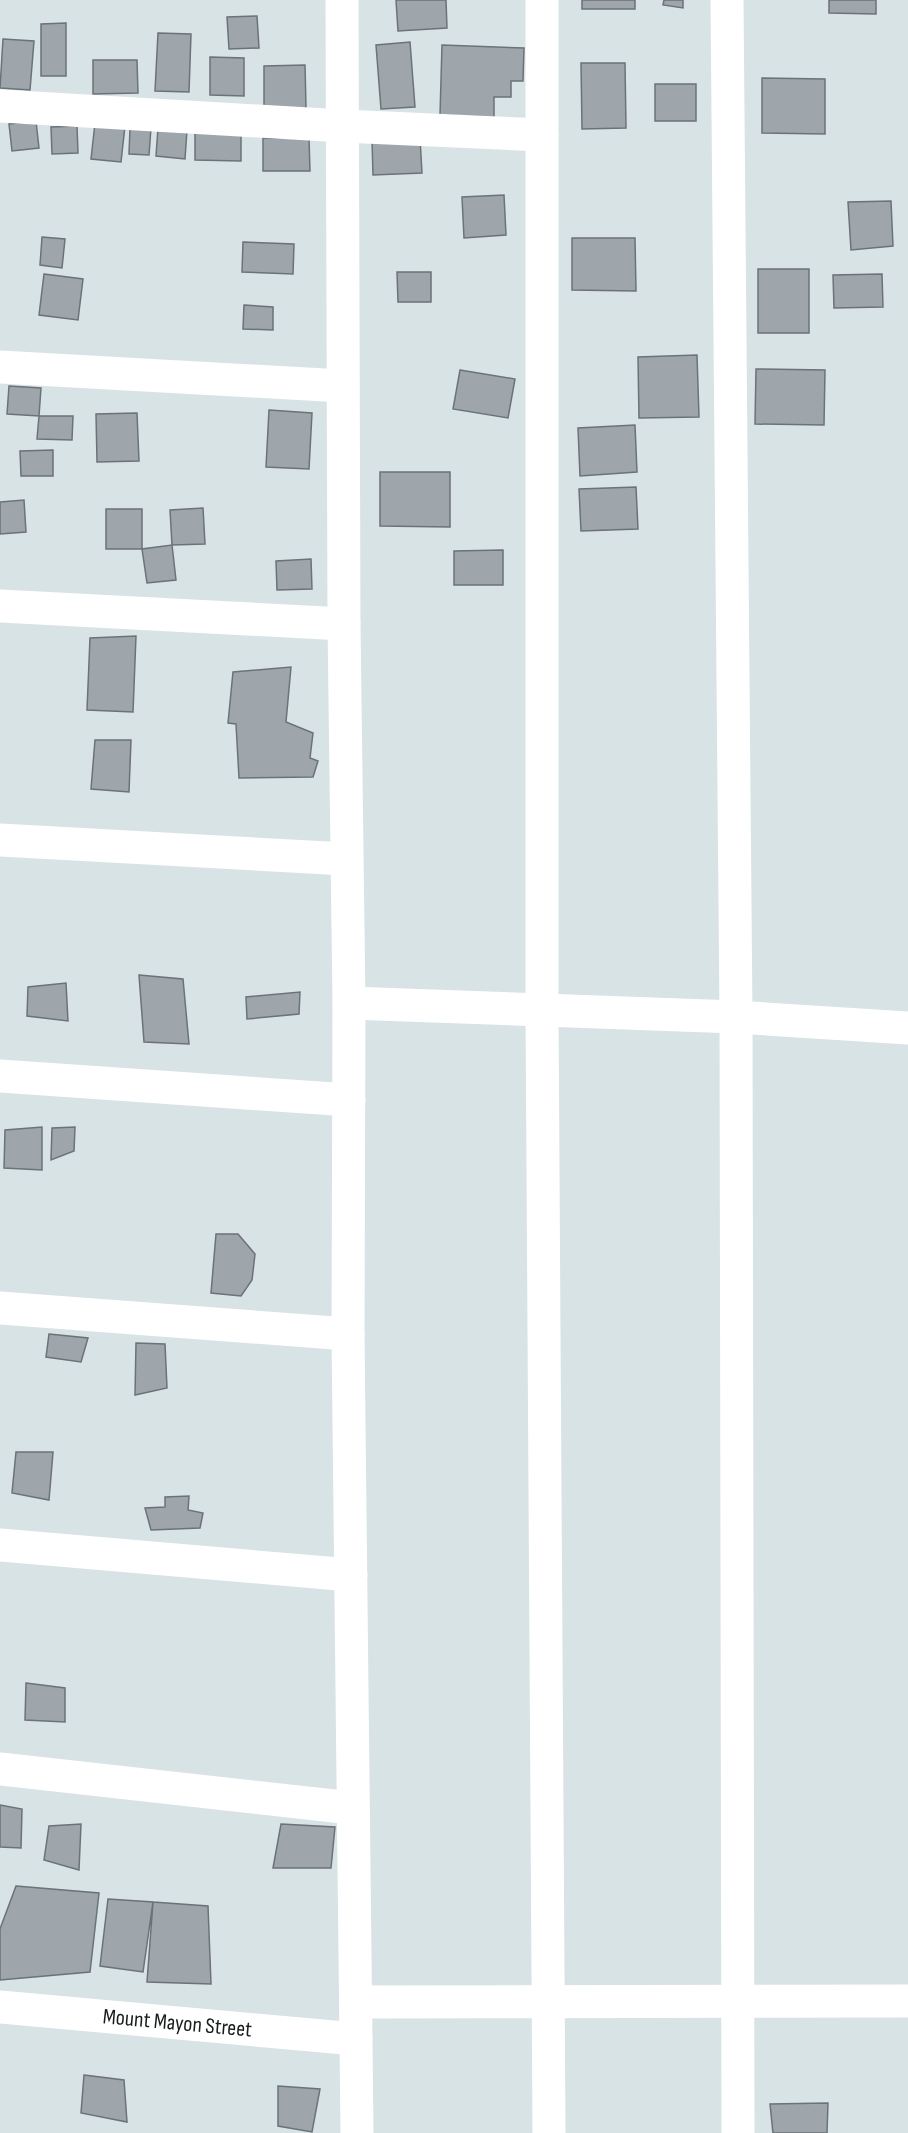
<svg xmlns="http://www.w3.org/2000/svg" width="908" height="2133" font-family="'Sofia Sans Condensed',sans-serif">
  <rect width="100%" height="100%" fill="#d8e3e6"/>
  <path fill="#9ea6ac" stroke="#6b7378" stroke-width="1.5" d="M396 0H446L447 28 398 31Z
    M582 0H635V9H582Z
    M664 0H683V8L663 5Z
    M829 0H876V14L829 13Z
    M257 16 259 48 229 49 227 17Z
    M66 23V76H41V24Z
    M158 33 191 34 189 92 155 91Z
    M3 39 34 41 30 90 0 88Z
    M410 42 415 107 381 109 376 45Z
    M442 45 524 48 523 81H511V97H494V117L440 115Z
    M210 57 244 58V96L210 95Z
    M93 60H137L138 93 93 94Z
    M581 63H625L626 128 582 129Z
    M305 65 306 108 264 109V66Z
    M762 78 825 79V134L762 133Z
    M655 84H696V121H655Z
    M36 121 39 148 12 151 9 124Z
    M95 123 125 126 121 162 91 159Z
    M77 126 78 153 52 154 51 127Z
    M130 128H151L149 155 129 154Z
    M158 128 187 130 185 159 156 156Z
    M195 131H241V161L195 160Z
    M263 138H309L310 171H263Z
    M420 138 422 173 373 175 372 140Z
    M504 195 506 235 464 238 462 197Z
    M891 201 893 246 851 250 848 202Z
    M42 237 65 239 62 268 40 265Z
    M572 238H635L636 291 572 290Z
    M243 242 294 244 293 274 242 272Z
    M758 269H809V333H758Z
    M397 272H431V302H398Z
    M44 274 83 279 78 320 39 315Z
    M882 274 883 307 834 308 833 275Z
    M244 305 273 307V330L243 329Z
    M697 355 699 417 639 418 638 357Z
    M756 369 825 370 824 425 755 424Z
    M460 370 515 379 508 418 453 409Z
    M9 386 41 388 39 416 7 414Z
    M269 410 312 413 309 469 266 467Z
    M137 413 139 461 97 462 96 414Z
    M39 416H73L72 440 37 439Z
    M635 425 637 472 580 476 578 428Z
    M53 450V476H21L20 451Z
    M380 472H450V527L380 526Z
    M636 487 638 529 581 531 579 489Z
    M24 500 26 532 0 534V502Z
    M203 508 205 544 172 545 170 510Z
    M106 509H142V549H106Z
    M172 545 176 580 147 583 142 549Z
    M503 550V585H454V551Z
    M311 559 312 589 277 590 276 561Z
    M136 636 133 712 87 710 90 638Z
    M291 667 286 722 313 733 310 758 318 761 313 777 239 778 236 724 228 723 233 672Z
    M95 740H131L129 792 91 789Z
    M139 975 183 979 189 1044 144 1042Z
    M66 983 68 1021 27 1016 28 987Z
    M300 992 299 1014 247 1019 246 997Z
    M42 1127V1170L4 1168 5 1130Z
    M75 1127 74 1151 51 1160 52 1128Z
    M216 1234H238L255 1254 252 1280 241 1296 211 1293Z
    M49 1334 88 1338 81 1362 46 1357Z
    M136 1343 165 1344 167 1388 135 1395Z
    M16 1452H53L49 1500 12 1493Z
    M189 1496 188 1510 203 1513 200 1528 151 1530 145 1508 165 1507V1497Z
    M26 1683 65 1688V1722L25 1720Z
    M0 1805 22 1809 21 1848 0 1847Z
    M81 1824 79 1870 44 1860 49 1826Z
    M281 1824 335 1827 331 1868H273Z
    M16 1886 99 1893 90 1972 0 1980V1929Z
    M108 1899 153 1902 143 1972 100 1966Z
    M153 1902 208 1906 211 1984 147 1982Z
    M84 2075 124 2080 127 2122 81 2113Z
    M278 2086 320 2089 312 2132 278 2126Z
    M828 2103 827 2133H773L770 2104Z"/>
  <g fill="none" stroke-linecap="round" stroke-linejoin="round">
    <g stroke="#fff" stroke-width="33">
      <path d="M342 0 344 624 349 1003 348 1334 357 2133"/>
      <path d="M542 0V1010L549 2133"/>
      <path d="M727 0 736 1017 738 2133"/>
      <path d="M0 106 343 126 542 135"/>
      <path d="M0 367 343 386"/>
      <path d="M0 606 344 624"/>
      <path d="M0 840 346 859"/>
      <path d="M349 1003 736 1017 908 1028"/>
      <path d="M0 1076 349 1100"/>
      <path d="M0 1308 348 1334"/>
      <path d="M0 1545 351 1575"/>
      <path d="M0 1769 352 1808"/>
      <path d="M356 2002 908 2001"/>
      <path id="s1" d="M0 2007 356 2039"/>
    </g>
  </g>
  <g text-anchor="middle" dominant-baseline="central" stroke-width="6" stroke-linejoin="round" paint-order="stroke">
    <g font-size="22" fill="#181c1d" stroke="#fff">
      <text stroke="none"><textPath href="#s1" startOffset="178">Mount Mayon Street</textPath></text>
    </g>
  </g>
</svg>
